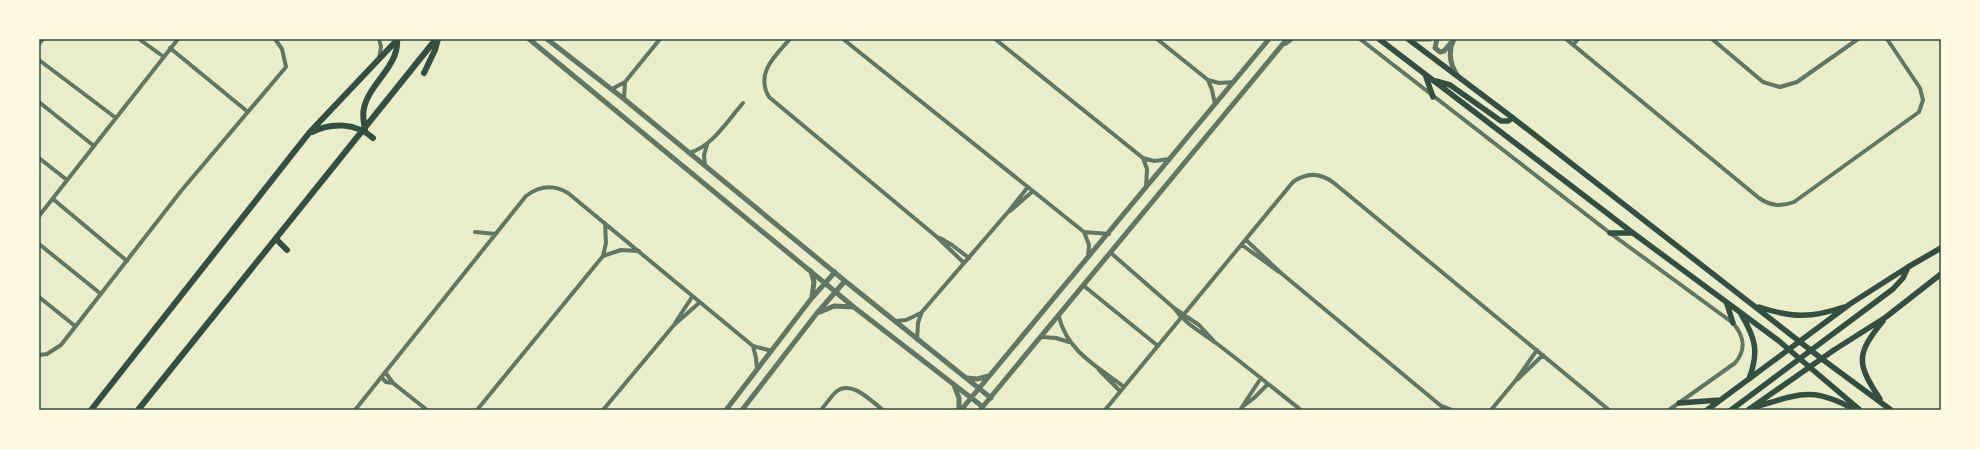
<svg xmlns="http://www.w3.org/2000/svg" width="1980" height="449" font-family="'PT Serif',serif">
  <rect width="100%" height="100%" fill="#e9edc9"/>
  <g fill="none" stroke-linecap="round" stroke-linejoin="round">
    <path stroke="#617663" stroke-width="4" d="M139 39 164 57
      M379 39 381 47 379 58
      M790 39C775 56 755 73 769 97L937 237 964 263
      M843 39 1084 232 1109 234
      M995 39 1143 158 1154 161 1170 159
      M1157 39 1208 80 1219 83 1234 82
      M1360 39 1610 233 1733 323C1744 336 1747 349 1735 363L1669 410
      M1566 39 1759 198C1771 206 1781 207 1794 202L1919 112 1923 100 1920 88 1887 39
      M1712 39 1763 82 1780 87 1797 82 1858 39
      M39 44 43 39
      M1285 44 1292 39
      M1573 45 1578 39
      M170 48 248 112
      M39 60 116 118
      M1208 80 1212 90 1215 104
      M612 89 625 82 660 39
      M624 99 625 83
      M39 102 94 146
      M689 153C712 147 728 120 743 103
      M39 158 67 180
      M1143 158 1147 169 1146 187
      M705 166 704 155 707 145
      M53 199 127 261
      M1010 211 1033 191
      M39 216 178 39
      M475 232 496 234
      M1084 232 1089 245 1088 257
      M940 238 952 245 969 258
      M1246 240 1281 273 1446 410
      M39 244 101 294
      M1242 245 1279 272
      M1111 253 1174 308 1199 325 1213 340
      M603 256 606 243 605 223
      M1084 286 1158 346
      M39 297 75 326
      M1174 308C1185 324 1201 332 1216 343 1245 365 1273 388 1301 410
      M1059 317C1067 351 1098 367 1124 387
      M895 321 906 320 921 313 1008 212 1028 187
      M675 323 692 297
      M1042 337 1056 338 1069 342
      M917 340 918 323 921 314
      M753 346 756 358 757 369
      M39 355 47 354 61 345 181 191 286 67 282 49 275 39
      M1099 370 1120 391
      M385 372 393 383
      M381 377 386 382 393 383 427 410
      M1518 379 1543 355
      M1442 406 1452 410
      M1242 407 1254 398 1268 384
      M355 410 526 196C539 186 553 184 568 193L753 346 772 351
      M477 410 603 256 621 250 639 251
      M603 410 674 325 699 303
      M821 410C826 404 831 396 837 391 852 380 871 401 883 410
      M1105 410 1293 182C1307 172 1321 173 1334 183L1609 410
      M1240 410 1261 378
      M1491 410 1516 380 1537 350"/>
    <path stroke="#617663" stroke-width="5" d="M529 39 855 308 983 407
      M547 39 624 99 845 281 991 398
      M1410 39H1430
      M1437 39 1435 48 1440 52 1444 51 1451 43
      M1454 39C1448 51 1450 64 1457 75
      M811 271 814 282 812 296
      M820 312 834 306 854 307
      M967 378 977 379 989 376
      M954 385 959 398V410
      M726 410 811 299 835 272
      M742 410 817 313 845 281
      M961 410 1269 39
      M980 410 1287 39"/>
    <path stroke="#344e41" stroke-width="5.5" d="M1379 39 1633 233 1779 341 1860 410
      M1408 39 1513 118 1822 359 1891 410
      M1425 74 1433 97
      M1436 81 1450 85 1501 121H1508L1513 118
      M1610 233H1633
      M1727 304 1733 323
      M1759 307C1792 318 1812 318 1844 307
      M1741 314C1756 339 1759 352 1749 379
      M1880 399C1856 363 1856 354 1883 321
      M1679 403 1720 400
      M1755 407C1799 394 1813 386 1855 410
      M1707 410 1850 304 1908 267 1941 248
      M1731 410 1893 289 1903 278 1908 267
      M1748 410 1834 350 1886 317 1941 274"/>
    <path stroke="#344e41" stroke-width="6" d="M424 73 435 50 438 39
      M365 130C364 123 362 115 364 108 369 84 399 66 397 40
      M312 132C332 122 356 123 373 138
      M276 239 287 250
      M91 410 309 133 398 39
      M138 410 436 39"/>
  </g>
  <rect width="1980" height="449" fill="none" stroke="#fefae0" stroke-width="80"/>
  <rect x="40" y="40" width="1900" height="369" fill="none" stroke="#344e41" stroke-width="1.5"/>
</svg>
